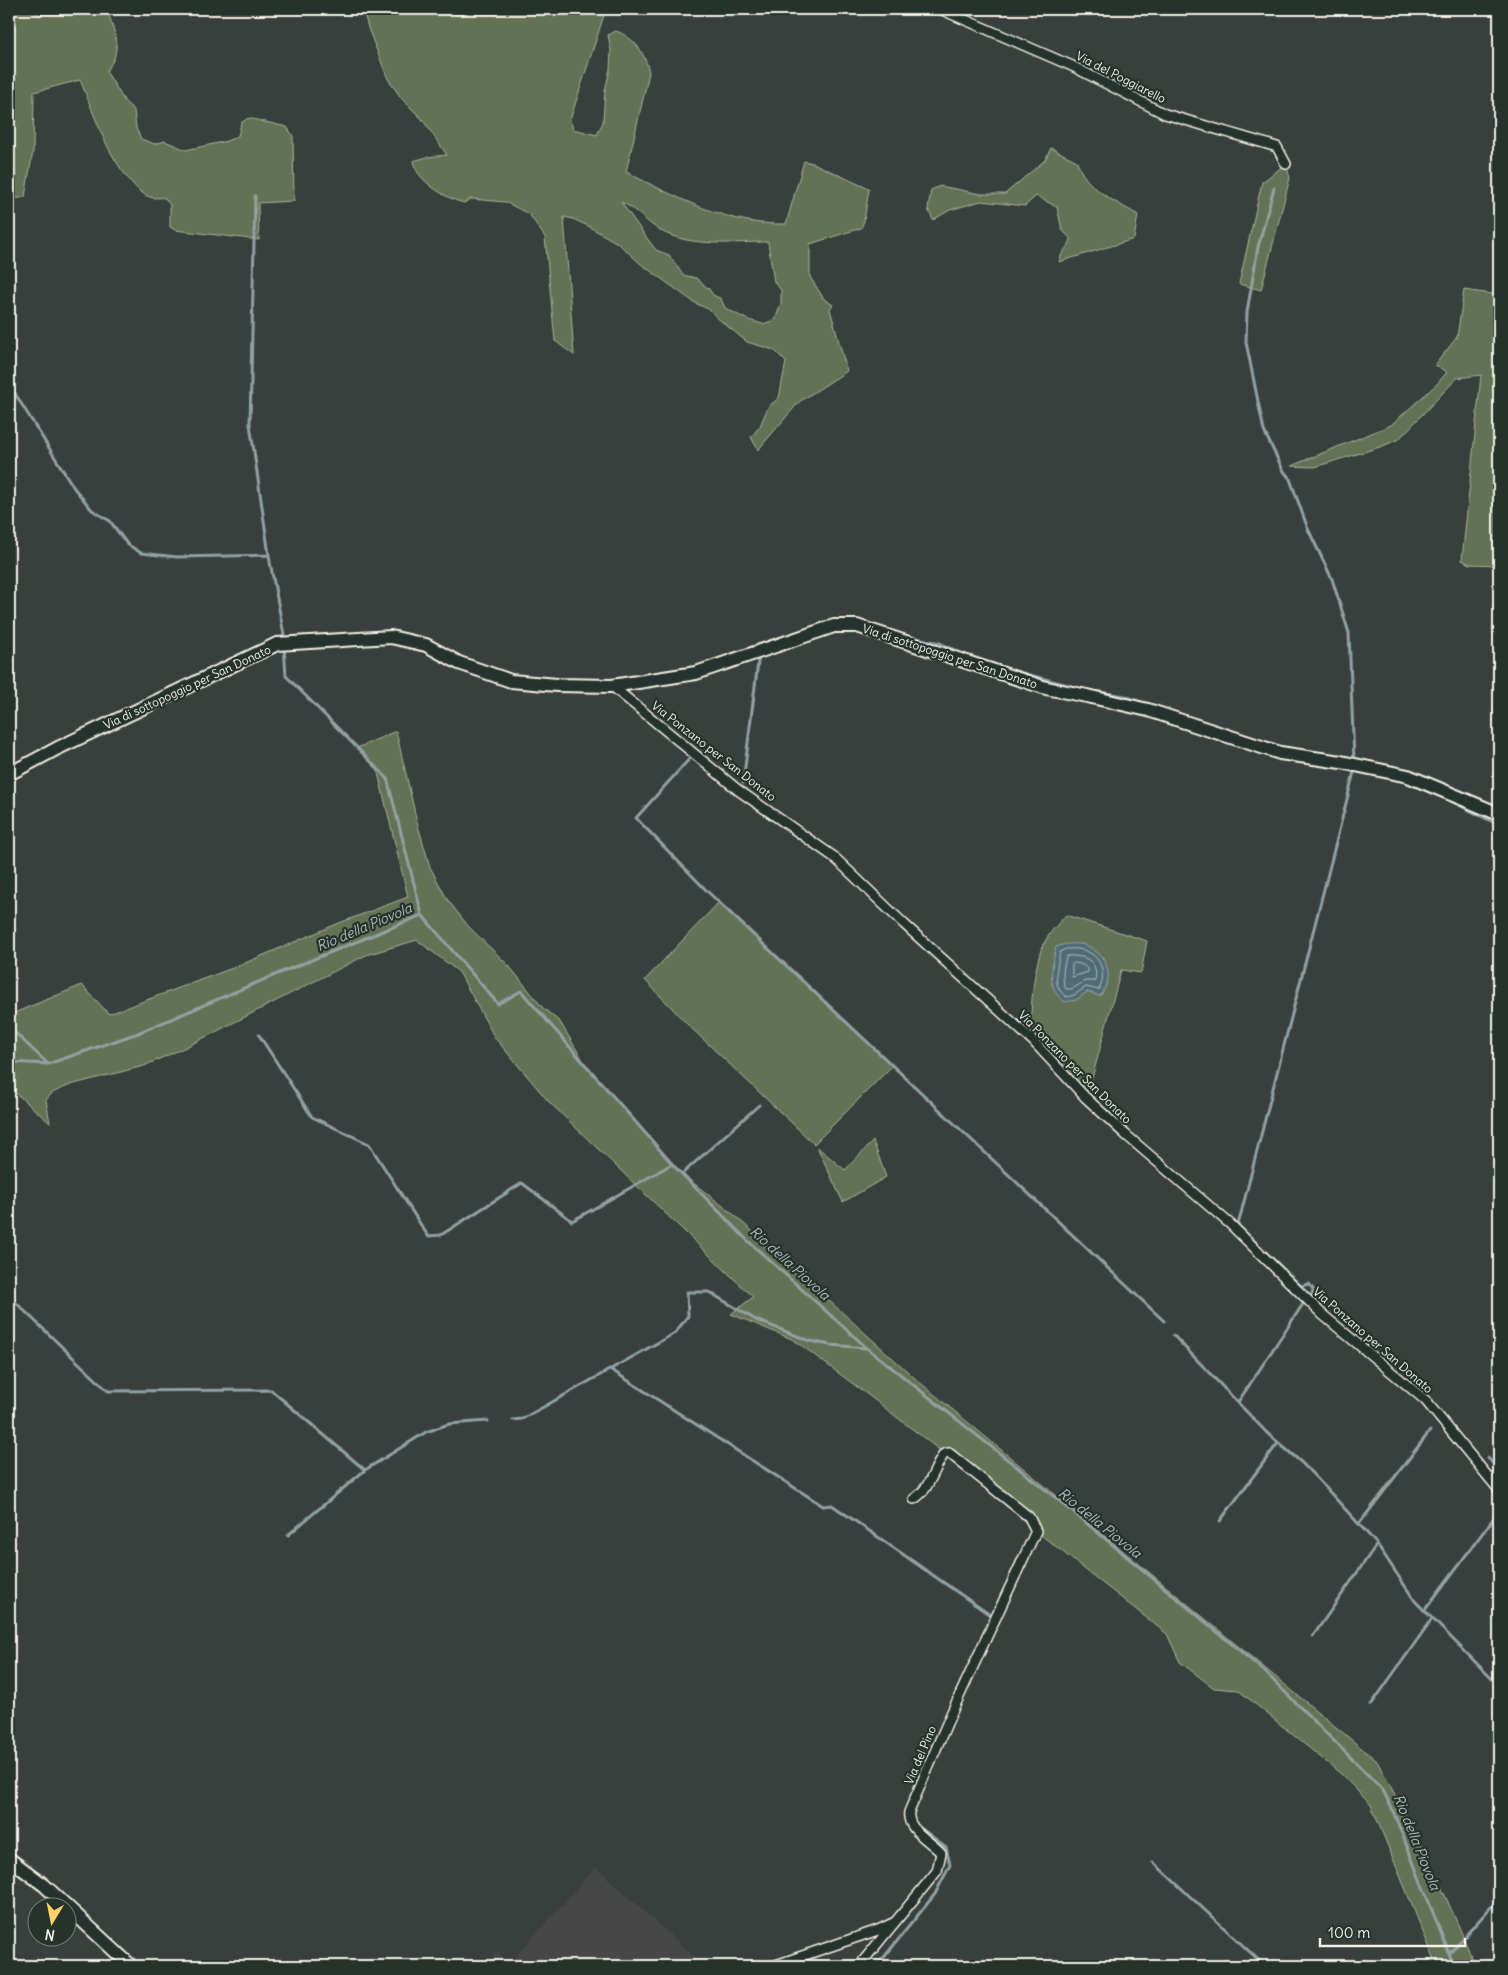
<svg xmlns="http://www.w3.org/2000/svg" width="1508" height="1975" font-family="Delius,sans-serif">
  <rect width="100%" height="100%" fill="#393f3c"/>
  <filter id="ink" filterUnits="userSpaceOnUse"><feTurbulence type="fractalNoise" baseFrequency=".02" numOctaves="2"/><feDisplacementMap in="SourceGraphic" scale="10" xChannelSelector="R" yChannelSelector="G"/><feConvolveMatrix kernelMatrix="1 2 1 2 8 2 1 2 1" color-interpolation-filters="sRGB"/></filter>
  <g filter="url(#ink)">
    <path fill="#464747" d="M596 1867 704 1966H485L498 1951 508 1965Z"/>
    <path fill="#647254" stroke="#acb29e" fill-rule="evenodd" d="M10 9H38V16L58 9H107C114 31 124 51 106 71L125 102 134 110 136 128 141 139 155 144 165 141 186 150 227 141 238 136 241 123 248 118 287 127 293 136 294 201 258 203 259 240 175 230 170 227V205L165 198C161 197 154 199 150 197 143 195 136 188 132 183 104 151 96 117 80 80L34 92 33 151 25 197 9 200Z
      M363 9H606L570 120 573 129 597 135 603 122 605 91 610 69 611 50 608 35 616 31C634 37 646 54 649 73L626 172C676 197 729 226 786 224L804 161 813 163 869 189 864 221 861 228 810 244V277L824 299 833 305 830 309 847 371 799 402 758 450 751 437 760 426 768 407 779 398 786 362 774 350 747 342 716 317 710 310 695 303 641 264 619 244 588 226 573 219 564 217 574 355 555 341 545 237 538 227 529 214 505 202 471 199 464 203C446 199 416 180 413 161L427 157 447 155 422 119 402 99 388 79 368 28ZM621 202C635 208 647 223 661 231 692 248 735 242 768 242L774 282 781 290V304L775 320 763 324 748 320 725 308 721 299 713 295 709 289 696 278 683 275 669 255 656 250 646 237Z
      M1051 148 1077 161C1084 188 1115 201 1138 215L1134 239 1059 262C1062 249 1069 248 1071 239L1062 230 1057 207 1036 196 1025 206 981 201 950 210 933 220 928 209 931 190 940 186 981 194H1005L1045 160Z
      M1286 164 1290 178 1261 290 1239 284 1262 182Z
      M1464 290 1499 295V565L1469 564 1462 560 1481 375 1457 378 1399 439 1383 446 1315 467 1291 466 1391 425 1437 384 1447 372 1435 365 1457 337Z
      M396 731 417 822 430 867 447 899 469 927 510 967 543 1008 560 1022 587 1067 672 1164 682 1174 733 1214 918 1381 1377 1761C1413 1828 1448 1896 1475 1966H1437L1371 1805 1341 1774 1238 1690 1214 1688 1180 1662 1167 1634 1036 1531 950 1458 868 1395 794 1340 731 1314 753 1297 549 1102 495 1038 459 972 417 940 366 955 186 1047 144 1066 70 1085 52 1093 46 1100 50 1123 12 1090H9V1037H11L9 1034V1008L14 1013 82 985 109 1014 238 966 339 923 408 897 377 769 357 748Z
      M719 902 893 1065 814 1144 688 1025 645 980Z
      M1066 915 1147 941 1141 973 1121 970 1091 1082 1085 1097 1030 1038C1031 1009 1032 978 1041 950 1046 936 1056 926 1066 915ZM1084 945 1098 953 1105 960C1106 973 1109 985 1100 996L1087 992 1081 996 1052 985 1056 947Z
      M873 1141 886 1177 843 1202 817 1147 845 1170Z"/>
    <path fill="#506c76" stroke="#92a1a4" d="M1065 944C1071 944 1079 943 1085 945 1107 954 1116 976 1100 996L1087 992 1076 1000 1065 1002C1045 987 1052 968 1056 947Z"/>
    <g fill="none" stroke-linecap="round" stroke-linejoin="round">
      <path stroke="#b2bcba" stroke-width="1" d="M1066 949C1071 949 1078 948 1083 950 1101 955 1107 973 1099 990L1086 987 1074 995 1067 997C1051 988 1057 967 1060 952Z
        M1067 956C1085 955 1099 960 1095 981H1085L1072 989H1066C1061 980 1063 964 1067 956Z
        M1074 963C1079 963 1088 966 1088 972L1072 977V965Z"/>
      <path stroke="#92a1a4" stroke-width="3" d="M1274 188 1258 247 1252 283 1247 312 1246 342 1264 431 1283 470 1290 479 1308 529 1332 579 1349 633 1354 761
        M255 196 250 424 270 562 285 640
        M9 384 74 488 92 510 110 521 127 544 141 553 177 557 269 555
        M907 636 940 643 972 658
        M284 646 286 676 387 778 422 915 498 1004 521 991 675 1167 747 1240 867 1348 1066 1506 1262 1669 1383 1790 1393 1811 1454 1966
        M1007 669 1079 688
        M1093 691 1125 696 1143 703
        M693 758 692 756 636 818 708 892 1164 1321
        M743 783 759 654
        M1453 802 1499 825
        M9 1027 48 1064
        M259 1035 312 1117 369 1144 428 1236 441 1235 522 1183 572 1221 672 1164
        M9 1062 48 1064 138 1033 282 972 422 915
        M682 1174 759 1105
        M1312 1295 1313 1289 1309 1284 1301 1286 1238 1225 1355 768
        M9 1296 108 1391 271 1390 365 1470
        M1173 1335 1267 1433 1302 1463 1325 1487 1377 1544 1415 1601 1499 1686
        M610 1369 823 1506 832 1505 993 1617
        M1238 1402 1303 1304
        M513 1420 522 1419 675 1333 688 1316 687 1292H709L756 1320 810 1341 830 1345 867 1348
        M1488 1458 1499 1470
        M1220 1521 1278 1443
        M1359 1524 1430 1431
        M288 1535 365 1470 426 1432 449 1424 488 1421
        M1424 1611 1499 1511
        M1313 1636 1377 1544
        M1371 1705 1432 1619
        M1499 1813 1497 1815 1499 1821
        M1153 1862 1265 1966
        M1449 1954 1499 1898
        M877 1966 935 1894 950 1865 946 1847 915 1824"/>
      <g stroke="#f4f1e8" stroke-width="12">
        <path id="street" d="M940 9 1072 66 1165 114 1277 147 1286 164
          M612 686 738 790 834 857 904 924 1033 1041 1085 1097 1126 1135 1230 1224 1323 1315 1425 1400 1499 1490
          M773 1966 878 1930 893 1923
          M859 1966 937 1871 941 1853C931 1841 906 1830 909 1812L951 1714 1036 1531 1029 1517 949 1453 944 1454C933 1470 930 1489 914 1499"/>
      </g>
      <g stroke="#f4f1e8" stroke-width="16">
        <path id="secondary" d="M9 774 58 748 277 644 391 637 426 645 459 663 511 681 557 685 612 686 696 673 834 626H857L1046 688 1087 696 1148 710 1280 753 1341 762 1408 776 1499 814
          M9 1859 44 1885 131 1966"/>
      </g>
      <use href="#street" stroke="#26332d" stroke-width="9"/>
      <use href="#secondary" stroke="#26332d" stroke-width="12"/>
    </g>
  </g>
  <g text-anchor="middle" dominant-baseline="central" stroke-width="4.5" stroke-linejoin="round" paint-order="stroke">
    <g font-size="12" fill="#f4f1e8" stroke="#26332d">
      <text transform="translate(1121 77) rotate(27)">Via del Poggiarello</text>
      <text transform="translate(950 656) rotate(18)">Via di sottopoggio per San Donato</text>
      <text transform="translate(187 687) rotate(-25)">Via di sottopoggio per San Donato</text>
      <text transform="translate(714 751) rotate(38)">Via Ponzano per San Donato</text>
      <text transform="translate(1075 1067) rotate(45)">Via Ponzano per San Donato</text>
      <text transform="translate(1373 1340) rotate(41)">Via Ponzano per San Donato</text>
      <text transform="translate(920 1755) rotate(-67)">Via del Pino</text>
    </g>
    <g font-size="14" font-style="italic" fill="#b2bcba" stroke="#26332d">
      <text transform="translate(364 927) rotate(-23)">Rio della Piovola</text>
      <text transform="translate(790 1263) rotate(42)">Rio della Piovola</text>
      <text transform="translate(1100 1523) rotate(39)">Rio della Piovola</text>
      <text transform="translate(1417 1842) rotate(68)">Rio della Piovola</text>
    </g>
  </g>
  <rect width="1508" height="1975" fill="none" stroke="#26332d" stroke-width="30"/>
  <rect x="15" y="15" width="1478" height="1945" fill="none" stroke="#f4f1e8" stroke-width="2" filter="url(#ink)"/>
  <g transform="translate(52 1922) rotate(190)"><circle r="24" fill="#26332d" stroke="#787f78"/>
  <path d="M0-4L9 19L0 12L-9 19Z" fill="#ffd166"/>
  <text y="-8" font-size="14" font-weight="bold" text-anchor="middle" fill="#f4f1e8">N</text>
  </g>
  <path d="M1320 1938v8h145v-8" fill="none" stroke="#f4f1e8" stroke-width="2.5"/>
  <text x="1328" y="1938" font-size="15" fill="#f4f1e8" stroke="#26332d" stroke-width="4" paint-order="stroke">100 m</text>
</svg>
